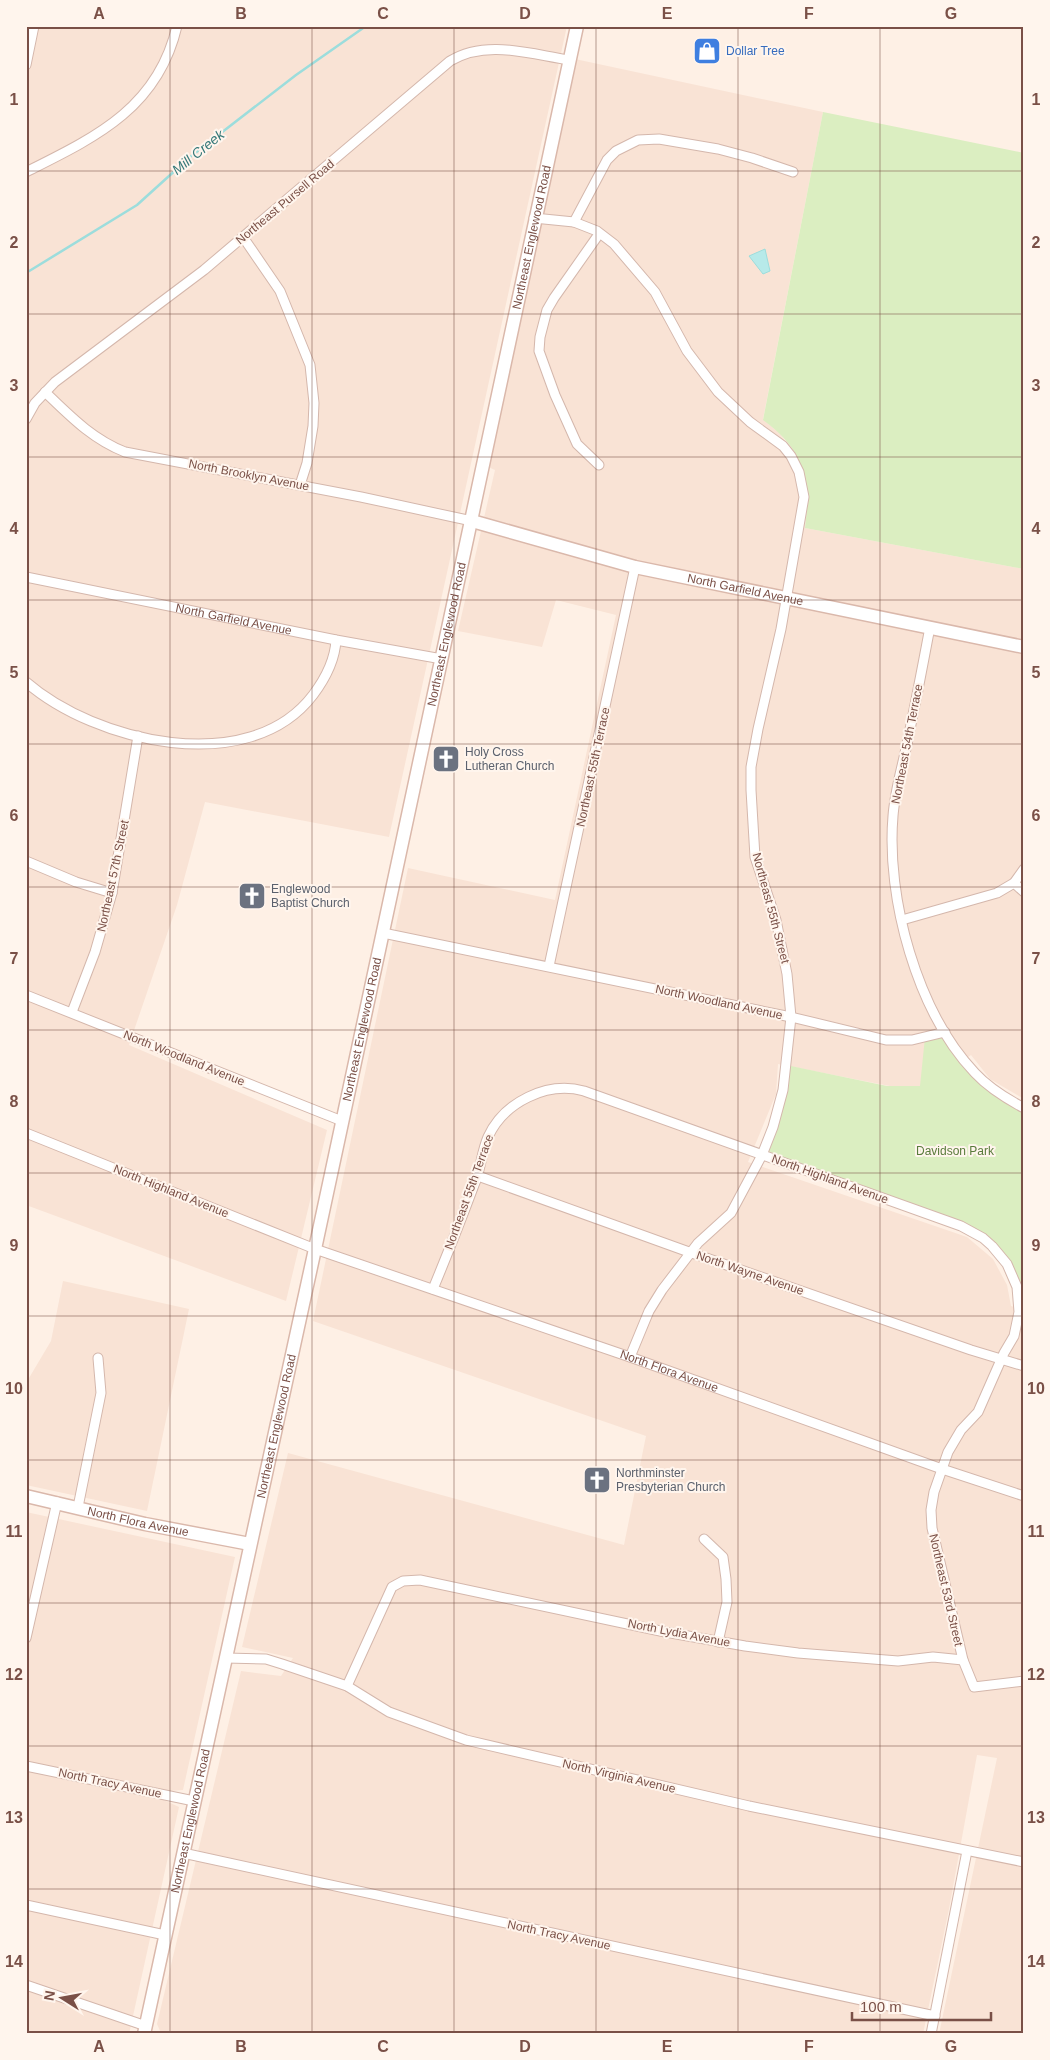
<svg xmlns="http://www.w3.org/2000/svg" width="1050" height="2060" font-family="Helvetica,sans-serif">
  <rect width="100%" height="100%" fill="#fef0e5"/>
  <path fill="#f9e3d5" d="M26 26H567L389 837 205 802 177 905 129 1045 327 1130 286 1301 26 1205Z
    M575 59 823 112 763 419 780 434 799 459 806 478 808 501 805 528 1024 569V1099L990 1079 971 1055 920 1092 778 1064 776 1094 748 1162 967 1237 993 1259 1007 1285 1011 1306 1024 1310V2034H939L997 1758 977 1755 949 1909 923 2034H164L161 2033 157 2024 241 1671 281 1676 293 1658 242 1647 288 1453 624 1545 646 1436 313 1321 408 868 555 900 616 615 556 600 542 647 458 631 495 470 488 467Z
    M63 1281 189 1309 147 1511 26 1485V1388L29 1378 51 1341Z
    M26 1512 235 1557 183 1790 169 1791 26 1761Z
    M26 1770 164 1800 179 1807 129 2034H26Z"/>
  <path fill="#dbeec1" d="M823 112 1024 153V569L805 528C811 479 804 450 763 420Z
    M945 1032 961 1056 998 1092 1024 1106V1313L1019 1312 1017 1287 992 1245 950 1223 762 1155 786 1065 887 1086H920L925 1037Z"/>
  <path fill="#b7eae9" stroke="#9cdddc" d="M765 249 770 271 763 274 749 256Z"/>
  <g fill="none" stroke-linecap="round" stroke-linejoin="round">
    <path stroke="#9cdddc" stroke-width="2.5" d="M26 273 137 205 190 157 296 75 366 26"/>
    <g stroke="#d4b7ac" stroke-width="11">
      <g id="street">
        <path d="M26 65 34 26"/>
        <path d="M26 172C96 137 158 108 177 26"/>
        <path d="M534 218 574 222 597 231 614 244 655 292 687 351 718 392 750 422 783 446 791 456 799 472 804 497 781 629 758 729 751 767V790L755 857 776 920 787 974 791 1017 783 1090 773 1127 762 1155 731 1213 698 1243 662 1290 649 1311 630 1357"/>
        <path d="M574 222 607 160 616 151 638 140 659 139 718 149 752 158 793 172"/>
        <path d="M243 237 280 291 310 365 314 403 313 426 307 463 300 485"/>
        <path d="M45 392C70 416 92 439 125 452L361 497 472 521"/>
        <path d="M26 419 35 403 55 382 204 270 450 61C486 39 529 54 569 60"/>
        <path d="M599 465 577 444 555 395 539 351 540 337 547 310 554 298 599 234"/>
        <path id="s1" d="M26 577 336 640 442 659"/>
        <path d="M930 627C923 664 916 701 908 739 903 765 895 789 893 816 886 898 917 1012 975 1073 988 1087 1007 1099 1024 1108"/>
        <path d="M26 682C95 742 249 779 313 695 325 679 335 660 336 640"/>
        <path d="M26 861 76 882 112 893"/>
        <path d="M1014 883 1024 892"/>
        <path d="M902 920 997 893 1014 883 1024 869"/>
        <path d="M383 933 791 1017 886 1040H912L945 1032"/>
        <path d="M549 966 635 567"/>
        <path d="M26 995 342 1121"/>
        <path d="M72 1012 95 952 112 893 138 736"/>
        <path id="s2" d="M26 1133 315 1249 630 1357 942 1469 1024 1496"/>
        <path d="M478 1176 689 1252 971 1350 1024 1366"/>
        <path d="M433 1289C447 1255 461 1220 474 1185 481 1170 481 1153 488 1137 504 1102 547 1081 584 1091L961 1226 983 1238 992 1246 1007 1264 1017 1287 1019 1312 1014 1336 1004 1353 978 1412 961 1430 948 1452 934 1492 931 1510 932 1528 963 1660 974 1687 1024 1681"/>
        <path d="M78 1507 101 1393 98 1358"/>
        <path d="M704 1539 723 1557 726 1579 727 1602 718 1642"/>
        <path d="M26 1638 57 1502"/>
        <path d="M226 1658 266 1659 282 1664 347 1686 389 1712 466 1740 749 1806 1024 1862"/>
        <path d="M347 1686 392 1587 403 1581 420 1580 665 1632 745 1646 798 1653 898 1661 933 1657 963 1660"/>
        <path d="M26 1766 194 1801"/>
        <path d="M183 1853 935 2016"/>
        <path d="M26 1905 165 1935"/>
        <path d="M26 1985 146 2026"/>
        <path d="M931 2034 967 1851"/>
      </g>
    </g>
    <g stroke="#dab8ab" stroke-width="15">
      <g id="secondary">
        <path id="s3" d="M472 521 635 567 1024 647"/>
        <path id="s4" d="M26 1496 145 1524 250 1544"/>
        <path id="s5" d="M144 2034 315 1249 577 26"/>
      </g>
    </g>
    <use href="#street" stroke="#fff" stroke-width="9"/>
    <use href="#secondary" stroke="#fff" stroke-width="12"/>
  </g>
  <path fill="none" stroke="#7a5047" stroke-width="1" stroke-opacity="0.55" d="M170 26V2034M312 26V2034M454 26V2034M596 26V2034M738 26V2034M880 26V2034M26 171H1024M26 314H1024M26 457H1024M26 600H1024M26 744H1024M26 887H1024M26 1030H1024M26 1173H1024M26 1316H1024M26 1460H1024M26 1603H1024M26 1746H1024M26 1889H1024"/>
  <defs>
    <g id="shop-square" transform="scale(1.4375)"><rect x="-9" y="-9" width="18" height="18" rx="4" fill="#3f7fe0" stroke="#fff5ed"/><path d="M-5-2.5h2.3a2.7 3.5 0 0 1 5.4 0H5L5.5 6h-11ZM-1.5-2.5h3a1.5 2.3 0 0 0-3 0Z" fill="#fff"/></g>
    <g id="church-square" transform="scale(1.4375)"><rect x="-9" y="-9" width="18" height="18" rx="4" fill="#6b7280" stroke="#fff5ed"/><path d="M-1.2-6h2.4v3.5h3.3v2.4h-3.3V6h-2.4V-.1h-3.3v-2.4h3.3Z" fill="#fff"/></g>
  </defs>
  <g fill-rule="evenodd">
    <use href="#shop-square" x="707" y="51"/>
    <use href="#church-square" x="446" y="759"/>
    <use href="#church-square" x="252" y="896"/>
    <use href="#church-square" x="597" y="1480"/>
  </g>
  <g text-anchor="middle" dominant-baseline="central" stroke-width="4" stroke-linejoin="round" paint-order="stroke">
    <g font-size="12" fill="#366cbe" stroke="#fff5ed" text-anchor="start">
      <text x="726" y="51">Dollar Tree</text>
    </g>
    <g font-size="12" fill="#7a5047" stroke="#fff5ed">
      <text transform="translate(285 202) rotate(-40)">Northeast Pursell Road</text>
      <text stroke="none"><textPath href="#s5" startOffset="1838">Northeast Englewood Road</textPath></text>
      <text transform="translate(249 475) rotate(11)">North Brooklyn Avenue</text>
      <text stroke="none"><textPath href="#s3" startOffset="282">North Garfield Avenue</textPath></text>
      <text stroke="none"><textPath href="#s1" startOffset="212">North Garfield Avenue</textPath></text>
      <text stroke="none"><textPath href="#s5" startOffset="1432">Northeast Englewood Road</textPath></text>
      <text transform="translate(907 744) rotate(-79)">Northeast 54th Terrace</text>
      <text transform="translate(593 767) rotate(-78)">Northeast 55th Terrace</text>
      <text transform="translate(113 876) rotate(-78)">Northeast 57th Street</text>
      <text transform="translate(771 908) rotate(75)">Northeast 55th Street</text>
      <text transform="translate(719 1002) rotate(12)">North Woodland Avenue</text>
      <text stroke="none"><textPath href="#s5" startOffset="1028">Northeast Englewood Road</textPath></text>
      <text transform="translate(184 1058) rotate(22)">North Woodland Avenue</text>
      <text transform="translate(830 1179) rotate(20)">North Highland Avenue</text>
      <text transform="translate(171 1191) rotate(22)">North Highland Avenue</text>
      <text transform="translate(469 1192) rotate(-70)">Northeast 55th Terrace</text>
      <text transform="translate(750 1273) rotate(19)">North Wayne Avenue</text>
      <text stroke="none"><textPath href="#s2" startOffset="686">North Flora Avenue</textPath></text>
      <text stroke="none"><textPath href="#s5" startOffset="622">Northeast Englewood Road</textPath></text>
      <text stroke="none"><textPath href="#s4" startOffset="115">North Flora Avenue</textPath></text>
      <text transform="translate(946 1590) rotate(77)">Northeast 53rd Street</text>
      <text transform="translate(679 1633) rotate(11)">North Lydia Avenue</text>
      <text transform="translate(619 1776) rotate(13)">North Virginia Avenue</text>
      <text transform="translate(110 1783) rotate(12)">North Tracy Avenue</text>
      <text stroke="none"><textPath href="#s5" startOffset="218">Northeast Englewood Road</textPath></text>
      <text transform="translate(559 1935) rotate(12)">North Tracy Avenue</text>
    </g>
    <g font-size="12" fill="#5b616d" stroke="#fff5ed" text-anchor="start">
      <text x="465" y="752">Holy Cross<tspan x="465" dy="14">Lutheran Church</tspan></text>
      <text x="271" y="889">Englewood<tspan x="271" dy="14">Baptist Church</tspan></text>
      <text x="616" y="1473">Northminster<tspan x="616" dy="14">Presbyterian Church</tspan></text>
    </g>
    <g font-size="12" fill="#597b3b" stroke="#fff5ed">
      <text x="955" y="1151">Davidson Park</text>
    </g>
    <g font-size="14" font-style="italic" fill="#367979" stroke="#fff5ed">
      <text transform="translate(198 152) rotate(-39)">Mill Creek</text>
    </g>
  </g>
  <rect width="1050" height="2060" fill="none" stroke="#fff5ed" stroke-width="55"/>
  <g transform="translate(62 1998) rotate(281)" stroke="#fff5ed" stroke-width="4" paint-order="stroke">
  <path d="M0-4L9 19L0 12L-9 19Z" fill="#7a5047"/>
  <text y="-8" font-size="14" font-weight="bold" text-anchor="middle" fill="#7a5047">N</text>
  </g>
  <path d="M852 2012v8h139v-8" fill="none" stroke="#7a5047" stroke-width="2.5"/>
  <text x="860" y="2012" font-size="15" fill="#7a5047" stroke="#fff5ed" stroke-width="4" paint-order="stroke">100 m</text>
  <rect x="28" y="28" width="994" height="2004" fill="none" stroke="#7a5047" stroke-width="2"/>
  <g font-size="16" text-anchor="middle" font-weight="bold" fill="#7a5047">
    <text x="99" y="19">A</text>
    <text x="241" y="19">B</text>
    <text x="383" y="19">C</text>
    <text x="525" y="19">D</text>
    <text x="667" y="19">E</text>
    <text x="809" y="19">F</text>
    <text x="951" y="19">G</text>
    <text x="14" y="105">1</text>
    <text x="1036" y="105">1</text>
    <text x="14" y="248">2</text>
    <text x="1036" y="248">2</text>
    <text x="14" y="391">3</text>
    <text x="1036" y="391">3</text>
    <text x="14" y="534">4</text>
    <text x="1036" y="534">4</text>
    <text x="14" y="678">5</text>
    <text x="1036" y="678">5</text>
    <text x="14" y="821">6</text>
    <text x="1036" y="821">6</text>
    <text x="14" y="964">7</text>
    <text x="1036" y="964">7</text>
    <text x="14" y="1107">8</text>
    <text x="1036" y="1107">8</text>
    <text x="14" y="1251">9</text>
    <text x="1036" y="1251">9</text>
    <text x="14" y="1394">10</text>
    <text x="1036" y="1394">10</text>
    <text x="14" y="1537">11</text>
    <text x="1036" y="1537">11</text>
    <text x="14" y="1680">12</text>
    <text x="1036" y="1680">12</text>
    <text x="14" y="1823">13</text>
    <text x="1036" y="1823">13</text>
    <text x="14" y="1967">14</text>
    <text x="1036" y="1967">14</text>
    <text x="99" y="2052">A</text>
    <text x="241" y="2052">B</text>
    <text x="383" y="2052">C</text>
    <text x="525" y="2052">D</text>
    <text x="667" y="2052">E</text>
    <text x="809" y="2052">F</text>
    <text x="951" y="2052">G</text>
  </g>
</svg>
